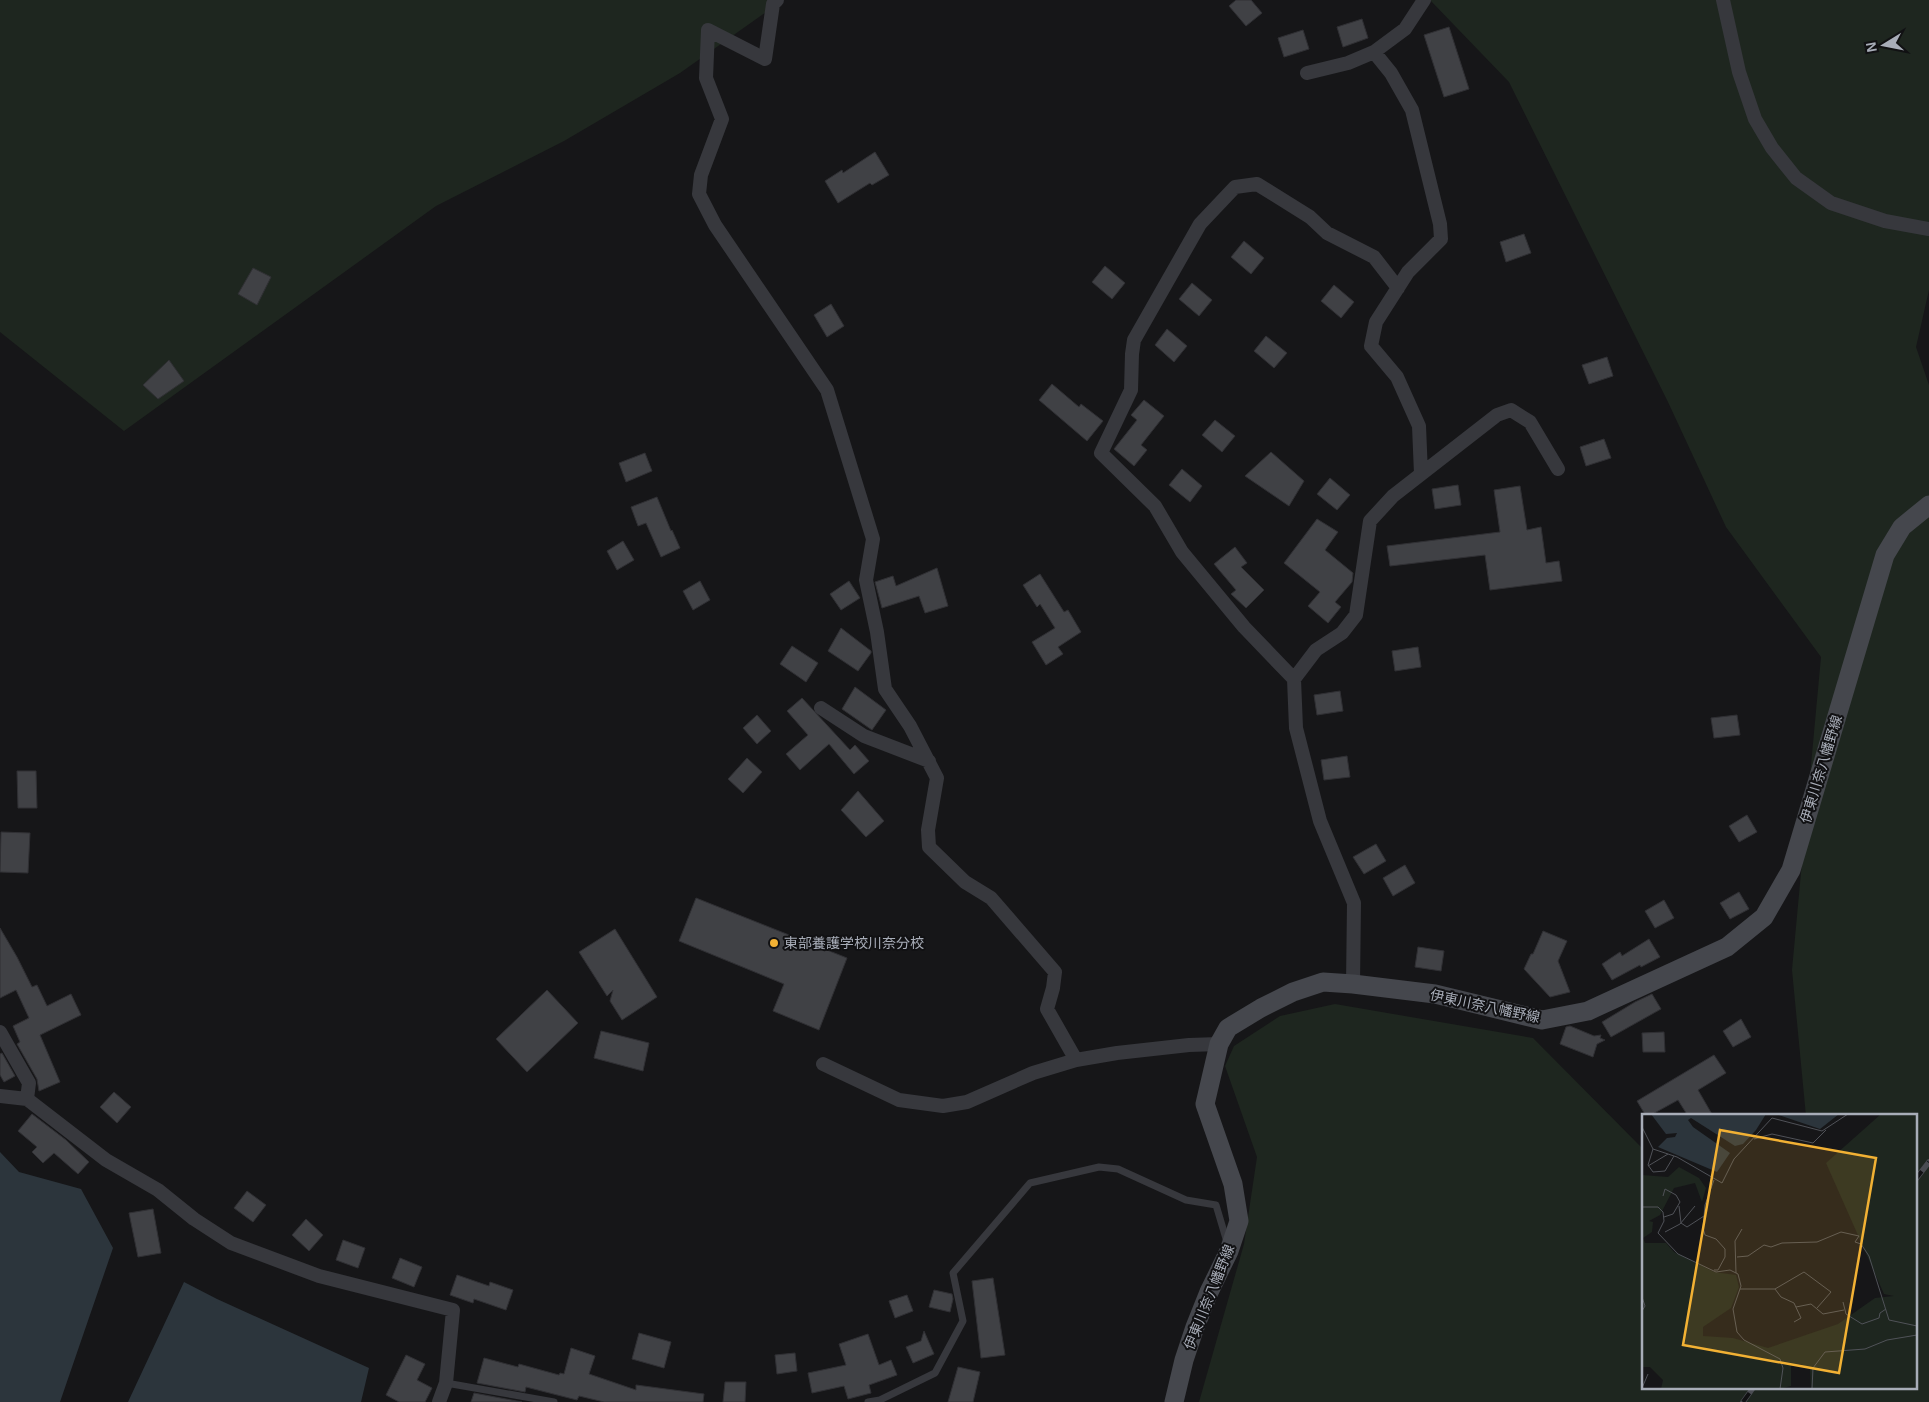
<svg xmlns="http://www.w3.org/2000/svg" width="1929" height="1402" font-family="Helvetica,'Noto Sans JP',sans-serif">
  <rect width="100%" height="100%" fill="#161618"/>
  <path fill="#1e261f" d="M0 0H783L680 73 564 141 436 206 124 431 0 332Z
    M1430 0H1929V290L1916 347 1929 385V1402H1199L1244 1244 1257 1157 1225 1066 1234 1046 1280 1016 1335 1004 1533 1038 1643 1149V1388H1915V1116H1806L1792 970 1821 657 1726 527 1668 402 1509 82Z"/>
  <path fill="#2c353c" d="M0 1152 19 1172 81 1189 113 1248 60 1402H0Z
    M184 1282 217 1299 369 1368 361 1402H128Z"/>
  <path fill="#404145" stroke="#303034" d="M1236 0H1251L1262 13 1246 26 1229 6Z
    M1362 19 1368 38 1343 47 1337 27Z
    M1449 27 1469 89 1444 97 1424 35Z
    M1303 30 1309 49 1284 57 1278 38Z
    M875 152 889 175 872 185 870 183 838 203 825 181 842 170 843 173Z
    M1524 234 1531 253 1506 262 1500 242Z
    M1244 241 1264 258 1251 274 1231 257Z
    M1105 266 1125 283 1112 299 1092 282Z
    M253 268 271 277 257 305 238 294Z
    M1192 283 1212 300 1199 316 1179 299Z
    M1334 285 1354 302 1341 318 1321 301Z
    M831 304 844 326 827 337 814 315Z
    M1167 329 1187 346 1174 362 1155 345Z
    M1266 336 1287 353 1274 368 1254 351Z
    M1607 357 1613 376 1589 384 1582 365Z
    M169 360 184 381 158 399 143 385Z
    M1052 384 1079 407 1081 404 1103 421 1087 441 1039 400Z
    M1144 400 1164 416 1141 445 1147 450 1134 466 1114 449 1137 420 1131 415Z
    M1215 420 1235 436 1222 452 1202 435Z
    M1604 439 1611 458 1586 466 1580 447Z
    M1271 452 1304 481 1289 506 1245 476Z
    M645 453 652 471 626 482 619 463Z
    M1182 469 1202 486 1190 502 1169 485Z
    M1330 478 1350 495 1337 510 1317 494Z
    M1458 485 1461 505 1435 509 1432 489Z
    M1520 486 1527 530 1541 527 1546 563 1559 561 1562 581 1490 590 1485 555 1390 566 1387 546 1500 532 1494 490Z
    M657 497 671 531 672 530 680 548 661 557 646 523 638 526 631 507Z
    M1317 519 1338 532 1325 550 1353 573 1352 582 1335 602 1341 607 1328 623 1308 606 1320 592 1284 563Z
    M623 541 634 560 617 570 607 551Z
    M1235 547 1247 563 1241 567 1264 590 1246 608 1231 594 1236 590 1214 564Z
    M937 568 948 606 925 613 919 596 882 608 875 582 893 576 896 586Z
    M1040 574 1064 612 1068 610 1081 632 1058 647 1063 654 1046 665 1032 642 1055 628 1040 604 1037 607 1023 585Z
    M700 581 710 600 693 610 683 591Z
    M849 581 860 598 841 610 830 594Z
    M841 628 871 651V653L858 671 828 651Z
    M792 646 818 663 806 682 780 664Z
    M1418 647 1421 667 1395 671 1392 651Z
    M855 687 886 710 872 730 842 709Z
    M1340 691 1343 711 1317 715 1314 695Z
    M802 698 850 750 855 745 869 761 854 774 829 744 800 770 786 754 808 735 787 711Z
    M757 715 771 731 757 744 743 728Z
    M1737 715 1740 735 1714 738 1711 718Z
    M1347 756 1350 777 1324 780 1321 760Z
    M747 758 762 772 743 793 728 779Z
    M17 771H36L37 808H18Z
    M858 791 884 821 866 837 841 810Z
    M1747 815 1757 832 1739 842 1729 826Z
    M1 832 30 833 28 873 0 872Z
    M1376 844 1386 861 1364 874 1353 857Z
    M1405 865 1415 883 1393 896 1383 878Z
    M1739 892 1749 909 1730 919 1720 903Z
    M696 898 847 958 819 1030 773 1011 784 984 679 941Z
    M1664 900 1674 918 1655 928 1645 911Z
    M0 928 17 957 32 987 37 985 47 1006 71 994 81 1015 40 1035 60 1082 39 1091 37 1079 17 1044 20 1042 13 1026 29 1018 16 990 0 998Z
    M615 929 657 997 622 1020 610 1001 613 990 607 996 579 952Z
    M1543 931 1567 941 1558 961 1570 992 1550 997 1524 969 1531 954H1533Z
    M1649 939 1660 957 1641 967 1640 965 1612 980 1602 964 1620 952 1622 956Z
    M1418 947 1444 951 1441 971 1415 967Z
    M547 990 578 1023 527 1072 496 1039Z
    M1652 994 1661 1009 1611 1037 1602 1022 1635 1002Z
    M1741 1019 1751 1037 1733 1047 1723 1031Z
    M1570 1026 1594 1036 1601 1035 1600 1038 1605 1040 1597 1044 1593 1057 1560 1044 1566 1027Z
    M601 1031 649 1043 643 1071 594 1058Z
    M1664 1032 1665 1052H1643L1642 1033Z
    M2 1053 15 1076 4 1082 0 1075V1054Z
    M1714 1055 1726 1073 1698 1090 1713 1116H1688L1678 1100 1649 1116H1646L1637 1101Z
    M114 1092 131 1107 117 1123 100 1107Z
    M32 1114 66 1140 89 1162 78 1174 54 1153 43 1163 32 1152 37 1147 18 1131Z
    M247 1191 266 1205 253 1222 234 1208Z
    M153 1209 161 1253 138 1257 129 1213Z
    M306 1219 323 1235 309 1251 292 1235Z
    M343 1240 365 1248 358 1268 336 1260Z
    M400 1258 422 1267 414 1287 392 1278Z
    M457 1275 489 1286 490 1282 513 1290 506 1310 474 1299 473 1303 450 1295Z
    M993 1278 1005 1355 981 1358 972 1281Z
    M934 1290 952 1294 953 1299 950 1312 929 1307Z
    M907 1295 913 1311 895 1318 889 1301Z
    M924 1331 934 1354 913 1363 906 1347 921 1341Z
    M639 1333 671 1342 664 1368 632 1359Z
    M868 1334 879 1365 891 1360 897 1375 869 1385 871 1393 848 1399 844 1386 812 1393 808 1373 846 1365 839 1344Z
    M571 1348 595 1356 589 1374 636 1390V1385L704 1394 703 1402H604L579 1396 577 1400 526 1387 525 1392 477 1383 484 1358 518 1367 519 1364 559 1375 560 1373 564 1374Z
    M795 1353 797 1371 777 1374 775 1355Z
    M406 1355 425 1364 417 1380 432 1388 425 1402H399L386 1395Z
    M958 1367 980 1372 973 1402H948Z
    M725 1382H746L745 1402H723Z
    M474 1393 522 1402H471Z"/>
  <g fill="none" stroke-linecap="round" stroke-linejoin="round">
    <path stroke="#37383d" stroke-width="7" d="M446 1383 554 1402
      M868 1402 880 1400 935 1373 963 1321 953 1273 1030 1183 1099 1167 1118 1169 1186 1200 1216 1205 1227 1242"/>
    <path stroke="#37383d" stroke-width="14" d="M777 0 773 4 765 59 708 30 706 78 722 119 701 175 699 194 715 225 827 390 873 539 866 580 877 632 885 689 910 726 937 778 928 830 929 847 965 882 991 898 1055 972 1053 988 1047 1009 1076 1060
      M1723 0 1739 72 1755 119 1772 148 1796 178 1831 203 1885 221 1929 229
      M1374 52 1391 73 1412 110 1440 224 1441 239 1408 272 1376 322 1371 346 1397 377 1419 426 1421 474
      M1307 73 1348 63 1374 52 1405 29 1424 0
      M1294 679 1244 627 1182 552 1155 506 1101 453 1131 390 1132 354 1134 340 1200 224 1235 187 1257 184 1310 217 1327 233 1374 257 1398 288
      M821 708 864 736 929 761
      M1353 984 1354 903 1320 821 1296 728 1294 679 1316 650 1342 633 1356 615 1370 521 1393 496 1497 415 1511 410 1530 422 1558 469
      M0 1032 29 1083 27 1099
      M823 1064 899 1100 943 1106 967 1102 1033 1073 1076 1060 1117 1053 1189 1045 1219 1044
      M0 1096 27 1099 106 1160 158 1190 194 1219 231 1243 319 1276 453 1310 446 1383 439 1402"/>
    <path stroke="#45474d" stroke-width="19" d="M1174 1402 1184 1360 1195 1327 1209 1292 1229 1251 1239 1221 1233 1184 1205 1104 1219 1044 1228 1028 1261 1008 1293 992 1323 982 1353 984 1435 994 1542 1020 1588 1011 1727 947 1764 917 1791 870 1885 555 1902 527 1929 505"/>
    <g stroke="#4a4c52" stroke-width="5.5">
      <path id="rail" d="M1915 1180 1929 1162
        M1743 1402 1753 1388"/>
    </g>
    <use href="#rail" stroke="#111113" stroke-width="4" stroke-dasharray="11" stroke-linecap="butt"/>
  </g>
  <circle fill="#f2b134" stroke="#111113" stroke-width="2" cx="774" cy="943" r="5"/>
  <g text-anchor="middle" dominant-baseline="central" stroke-width="4" stroke-linejoin="round" paint-order="stroke">
    <g font-size="14" fill="#a8adb8" stroke="#111113">
      <text transform="translate(1821 769) rotate(-73)">伊東川奈八幡野線</text>
      <text transform="translate(1485 1006) rotate(12)">伊東川奈八幡野線</text>
      <text transform="translate(1209 1297) rotate(-68)">伊東川奈八幡野線</text>
    </g>
    <g font-size="14" fill="#a8adb8" stroke="#111113" text-anchor="start">
      <text x="784" y="943">東部養護学校川奈分校</text>
    </g>
  </g>
  <g transform="translate(1642 1114)">
    <rect width="275" height="275" fill="#161618"/>
    <path d="M239 0H275V275H169L168 254 158 250 149 252V272L137 275H19L21 266 8 253H0V61L26 63 37 53 57 64 64 74 60 88 53 69 32 74 18 101 7 107 11 108 10 118 1 124 3 129H24L32 138 72 158 94 161 97 173 89 194 61 213V222L91 224 126 234 196 210 233 184 252 182 242 180 184 49Z" fill="#1e261f"/>
    <path d="M9 0H124L114 16 101 30 93 32 49 4 46 6 51 13 88 39 75 58 16 33 25 24 33 23 35 19 24 20ZM134 0H197L178 15Z" fill="#2c353c"/>
    <path fill="none" stroke="#505258" stroke-width="1" d="M0 13 11 35 35 43 80 69 92 45 130 4 180 17 206 0M112 25 130 20 171 29 184 16M11 35 6 51 11 58 23 57 32 42M6 52 26 40M72 66 63 91 61 114 63 121 74 125 83 135V143L76 156H72M21 82 23 75 34 81 38 88 31 100 22 103M37 92 39 109 45 113 62 102M0 93H16L21 98 22 107 16 119 36 140 74 158 88 156 96 160 99 172 91 195 95 218 102 226 138 245 141 254 138 275M23 118 38 110 53 92M95 143 106 142 122 131 129 133 140 129 175 128 199 118 217 122 213 128 219 130 227 142 247 206 275 212M94 159 93 127 100 115M98 175H133L139 183 152 189 159 204 152 208M133 175 162 158 189 178 175 194M0 183 3 192 0 197M201 188 204 200 220 210 237 204 238 199 244 195M154 193 169 190 181 200 202 196M0 274 6 260M170 275 171 254 183 238 223 235 245 226 275 221"/>
    <path fill="#f2b134" fill-opacity="0.15" stroke="#f2b134" stroke-width="2.5" d="M78 16 234 44 197 259 41 231Z"/>
    <rect width="275" height="275" fill="none" stroke="#a8adb8" stroke-width="2.5"/>
  </g>
  <g transform="translate(1884 45) rotate(260)" stroke="#111113" stroke-width="4" paint-order="stroke">
  <path d="M0-4L9 19L0 12L-9 19Z" fill="#a8adb8"/>
  <text y="-8" font-size="14" font-weight="bold" text-anchor="middle" fill="#a8adb8">N</text>
  </g>
</svg>
